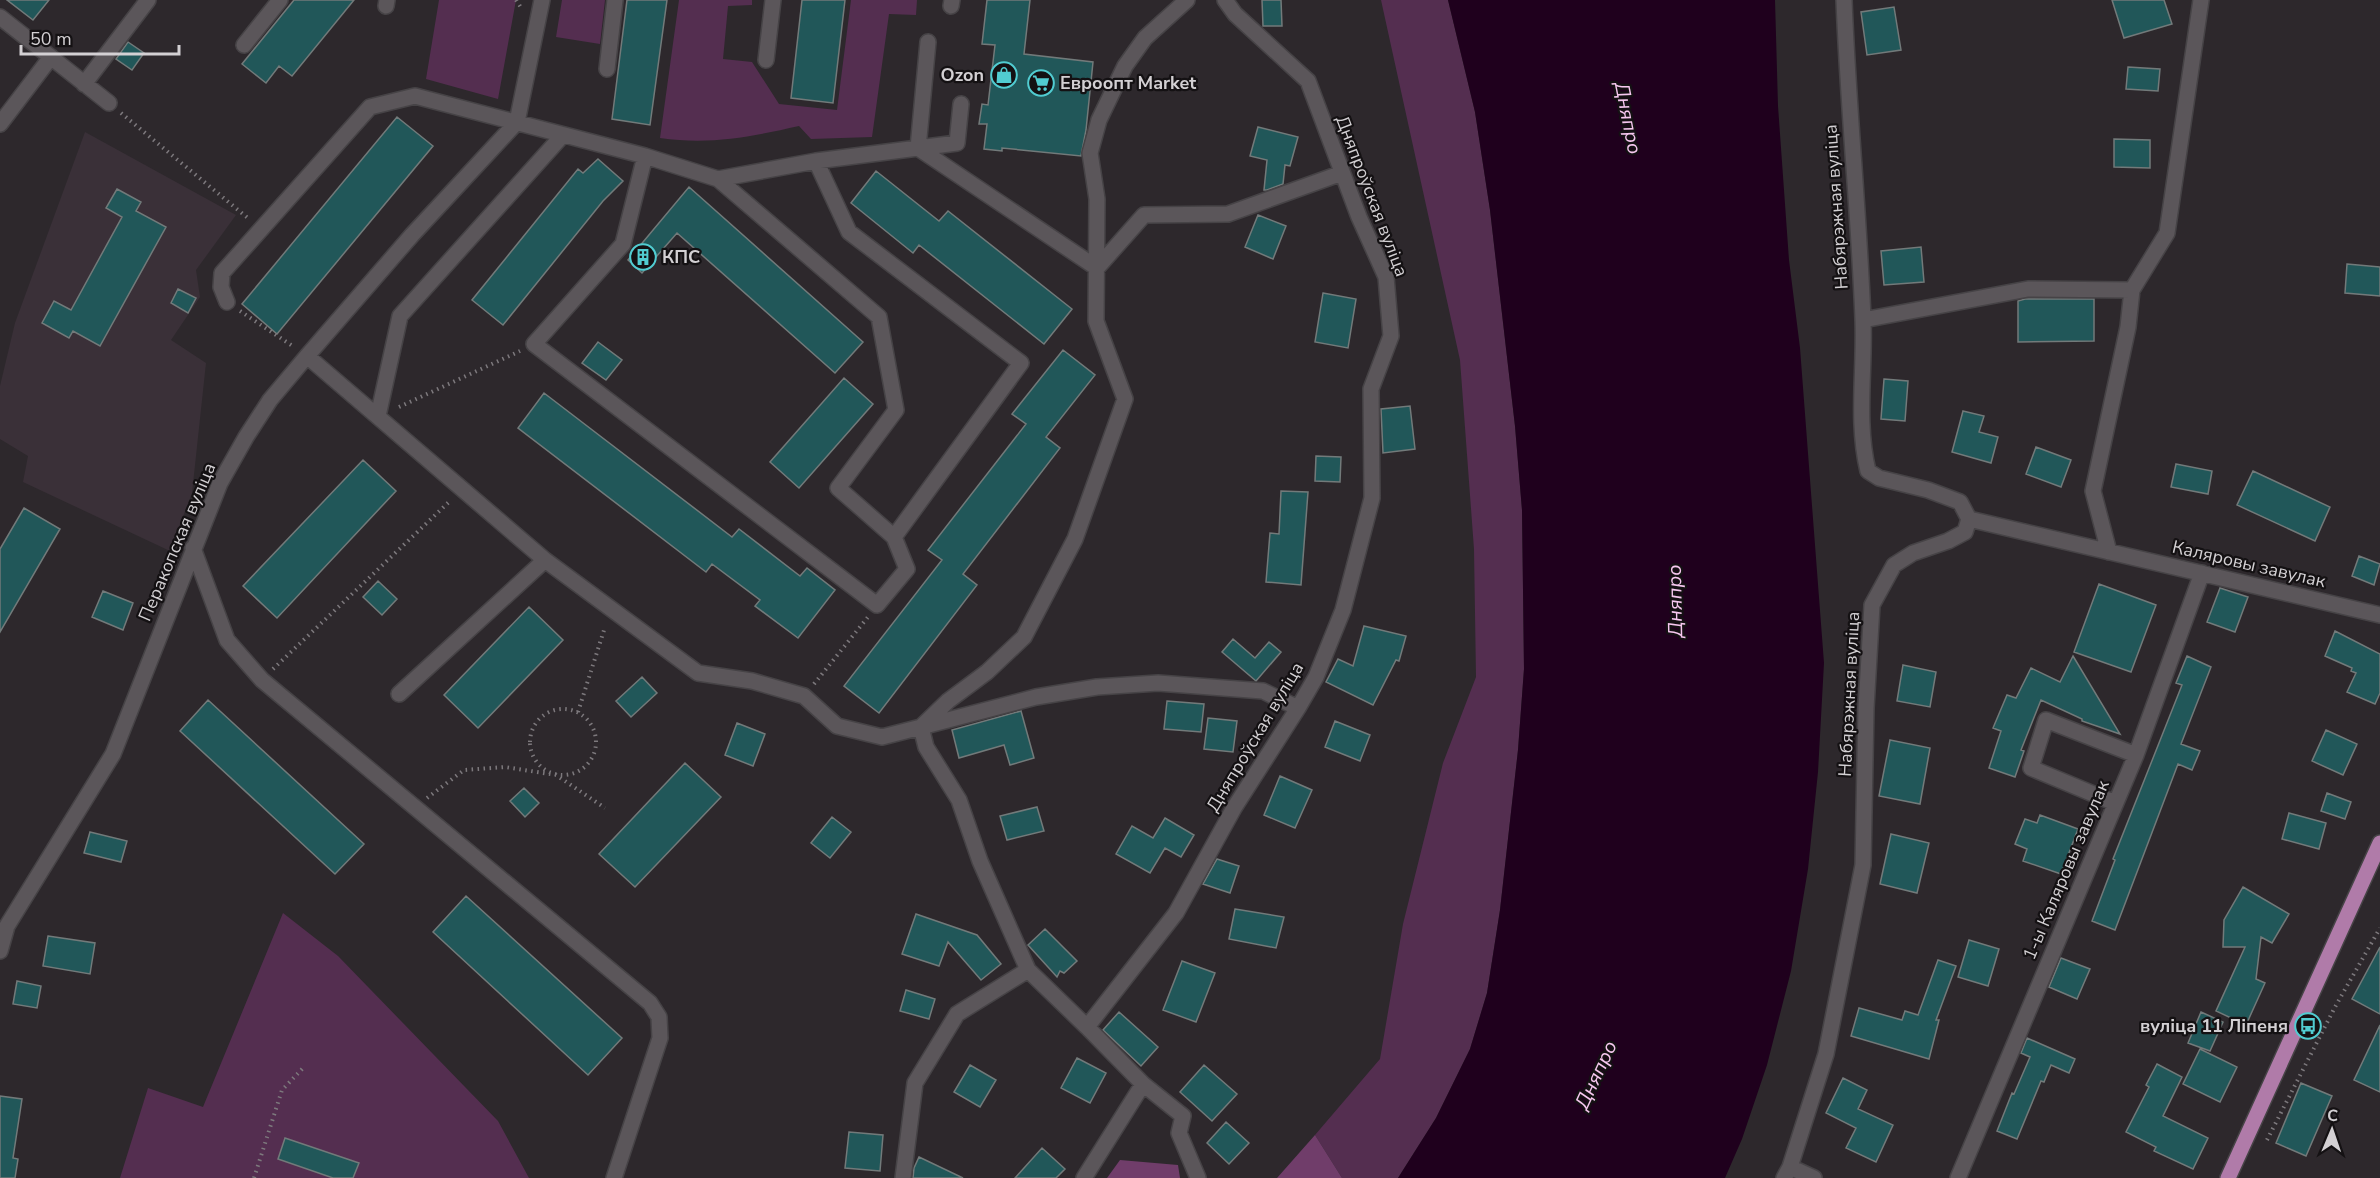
<svg xmlns="http://www.w3.org/2000/svg" width="2380" height="1178" font-family="'Nunito Sans',sans-serif">
  <rect width="100%" height="100%" fill="#2d282c"/>
  <path fill="#3a3038" d="M85 132 236 215 196 270 200 297 171 340 206 363 192 493 170 551 23 482 28 456 0 439V386L15 323Z"/>
  <path fill="#542e50" d="M439 0H516L498 99 426 79Z
    M562 0H605L600 44 556 37Z
    M679 0H752V5L728 6 723 59 752 62 779 104 837 110 851 0H917L916 15 889 14 872 137 811 139 799 126C750 137 710 145 660 138Z
    M1381 0H1448L1475 112 1490 210 1515 426 1522 510 1524 669 1518 750 1500 910 1487 993 1470 1049 1436 1118 1398 1178H1342L1315 1135 1380 1059 1403 924 1443 763 1476 677 1474 549 1460 360Z
    M283 913 338 956 498 1121 529 1178H120L148 1088 203 1107Z"/>
  <path fill="#703d6a" d="M1315 1135 1342 1178H1277Z
    M1120 1160 1178 1165 1180 1178H1107Z"/>
  <path fill="#1f001d" d="M1448 0H1775L1778 106 1789 260 1800 348 1824 663 1818 772 1808 869 1791 971 1767 1065 1742 1139 1725 1178H1398L1436 1118 1470 1049 1487 993 1500 910 1518 750 1524 669 1522 510 1515 426 1490 210 1475 112Z"/>
  <path fill="#215759" stroke="#727a7a" stroke-width="1.5" d="M7 0H49L33 20Z
    M294 0H354L292 76 279 66 266 83 242 64Z
    M627 0H667L650 125 612 119Z
    M802 0H845L833 103 791 98Z
    M987 0H1030L1024 54 1093 62 1086 130 1081 156 1002 148V151L984 149 987 124H979L982 104 988 105 995 45 982 44Z
    M1262 0H1281L1282 26H1263Z
    M2112 0H2164L2172 24 2124 38Z
    M1894 7 1901 50 1867 55 1861 12Z
    M128 42 144 53 132 70 116 59Z
    M2128 67 2160 69 2158 91 2126 89Z
    M397 117 433 146 277 334 242 304Z
    M1258 127 1298 137 1290 166 1285 165 1283 184 1267 190H1264L1267 160 1250 156Z
    M2114 139 2150 140V168L2114 167Z
    M598 159 623 181 603 201 503 325 472 300 578 169 583 173Z
    M876 171 939 221 948 211 1072 309 1044 344 919 245 913 253 851 203Z
    M689 187 863 342 835 373 677 233 642 273 628 260Z
    M117 189 141 202 136 211 166 227 100 346 73 331 69 338 42 323 54 301 71 310 122 217 106 208Z
    M1258 215 1286 226 1273 259 1245 247Z
    M1921 247 1924 282 1884 285 1881 251Z
    M2347 264 2380 267V296L2345 293Z
    M178 289 196 298 188 313 171 303Z
    M1323 293 1356 299 1348 348 1315 342Z
    M2025 299H2094V341L2018 342V301Z
    M598 342 622 360 606 380 582 363Z
    M1063 350 1095 375 1046 437 1060 448 963 574 977 585 879 713 844 686 942 560 928 550 1026 424 1012 414Z
    M844 378 873 404 799 488 770 462Z
    M1884 379 1908 381 1905 421 1881 419Z
    M544 393 732 537 739 529 800 576 807 568 835 590 798 638 755 606 760 600 712 564 706 572 518 428Z
    M1410 406 1415 449 1383 453 1381 409Z
    M1963 411 1984 416 1979 432 1998 437 1991 463 1952 452Z
    M2036 447 2071 460 2061 487 2026 474Z
    M1316 456 1341 457 1340 482 1315 481Z
    M363 460 396 491 277 618 243 586Z
    M2176 464 2212 471 2208 494 2171 487Z
    M2253 471 2330 507 2315 541 2237 505Z
    M1281 491 1308 492 1301 585 1266 582 1270 533 1279 534Z
    M24 508 60 529 0 632V549Z
    M2359 556 2380 564 2374 585 2352 576Z
    M378 581 397 599 382 615 363 597Z
    M2099 584 2156 605 2131 672 2074 652Z
    M2220 588 2248 597 2235 632 2207 622Z
    M103 591 133 603 123 630 92 617Z
    M529 607 563 640 478 728 444 695Z
    M1364 626 1406 636 1399 661 1396 660 1373 705 1326 682 1338 659 1353 666Z
    M2335 631 2380 654V693L2375 704 2347 692 2356 673 2351 671 2352 668 2325 656Z
    M1233 639 1255 658 1269 642 1281 652 1256 681 1222 652Z
    M2073 656 2120 734 2082 721V719L2041 700 2021 750 2024 751 2015 777 1989 768 2001 731 1993 728 2007 695 2016 698 2031 668 2060 682Z
    M2187 656 2211 667 2181 744 2200 751 2192 770 2178 764 2115 930 2092 921 2115 860 2113 859 2182 685 2176 683Z
    M1903 665 1936 672 1930 707 1897 701Z
    M642 677 657 693 631 717 616 701Z
    M208 700 364 844 335 874 180 731Z
    M1167 701 1204 704 1201 732 1164 729Z
    M1021 711 1034 758 1010 765 1004 745 959 758 952 730Z
    M1208 718 1237 721 1233 752 1204 749Z
    M1335 721 1370 735 1360 761 1325 747Z
    M737 723 765 734 753 766 725 755Z
    M2326 730 2357 744 2343 775 2312 761Z
    M1890 740 1930 748 1920 804 1879 796Z
    M685 763 721 797 635 887 599 854Z
    M1280 776 1312 790 1295 828 1264 815Z
    M524 788 539 803 525 817 510 801Z
    M2327 793 2351 802 2345 819 2321 811Z
    M1037 807 1044 831 1007 840 1000 816Z
    M2289 813 2326 823 2319 849 2282 839Z
    M2040 815 2078 829 2061 874 2023 861 2027 849 2015 844 2025 819 2037 823Z
    M832 817 851 832 830 858 811 843Z
    M1165 818 1194 835 1181 857 1165 848 1150 873 1116 854 1132 826 1153 838Z
    M90 832 127 841 121 862 84 853Z
    M1891 834 1929 843 1917 893 1880 884Z
    M1217 859 1239 866 1230 893 1203 884Z
    M2243 887 2289 914 2272 943 2261 937 2256 979 2265 983 2246 1025 2216 1011 2245 947H2223L2224 920Z
    M466 896 622 1038 588 1075 433 932Z
    M1235 909 1284 917 1276 948 1229 939Z
    M916 914 977 935 1001 964 981 980 948 942 939 966 902 954Z
    M1045 929 1077 961 1064 973 1060 971 1057 977 1028 945Z
    M48 936 95 943 90 974 43 966Z
    M1969 940 1999 949 1988 986 1958 977Z
    M2380 947V1014L2352 999Z
    M2061 958 2090 969 2077 999 2049 987Z
    M1938 960 1956 966 1936 1020H1939L1929 1059 1851 1036 1859 1008 1902 1020 1905 1011 1918 1015Z
    M1182 961 1215 973 1196 1022 1163 1010Z
    M17 981 41 986 37 1008 13 1004Z
    M906 990 935 999 929 1019 900 1011Z
    M1119 1012 1158 1047 1141 1066 1103 1030Z
    M2201 1012 2223 1022 2210 1051 2188 1043Z
    M2380 1025V1092L2354 1080Z
    M2027 1038 2075 1059 2069 1073 2051 1065 2044 1082 2041 1081 2017 1139 1997 1131 2012 1093 2014 1094 2030 1057 2021 1053Z
    M2200 1049 2237 1067 2220 1102 2183 1084Z
    M1077 1058 1106 1073 1090 1103 1061 1088Z
    M2157 1064 2182 1077 2163 1116 2208 1138 2193 1169 2154 1151 2156 1147 2126 1132 2149 1087 2146 1085Z
    M970 1065 996 1080 980 1107 954 1092Z
    M1204 1065 1237 1094 1212 1121 1180 1092Z
    M1843 1078 1867 1090 1858 1109 1893 1125 1876 1162 1846 1148 1856 1128 1826 1113Z
    M2301 1083 2332 1096 2306 1156 2276 1143Z
    M0 1096 22 1099 13 1158 18 1159 15 1178H0Z
    M1226 1122 1249 1143 1229 1164 1207 1143Z
    M849 1132 883 1135 880 1171 845 1168Z
    M285 1138 359 1163 353 1178H333L278 1159Z
    M1042 1148 1065 1169 1056 1178H1015Z
    M919 1157 963 1178H913L914 1168Z"/>
  <g fill="none" stroke-linecap="round" stroke-linejoin="round">
    <g stroke="#464346" stroke-width="18">
      <path id="minor" d="M386 6 387 0
        M951 6 952 0
        M0 17 109 103
        M928 42 918 148 957 143 961 104
        M244 45 280 0
        M766 60 773 0
        M607 69 615 0
        M84 84 148 0
        M0 124 51 57
        M645 156 718 179 879 317 896 410 838 488 894 537 1021 363 849 232 816 161 718 179
        M816 161 918 148 1097 268 1144 215 1228 214 1342 173
        M227 302 221 287 222 273 370 107 415 96 645 156 623 244 534 344 877 605 907 569 894 537
        M1863 320 2028 289 2132 290
        M307 356 545 560 698 673 752 681 804 696 837 726 882 737 921 727 948 701 987 672 1024 637 1075 539 1125 399 1096 321 1097 199 1090 153 1099 120 1125 66 1145 38 1187 0
        M378 416 400 316 562 136
        M1969 519 2380 615
        M193 548 227 640 262 680 650 1003 659 1017 660 1038 614 1178
        M2109 552 2093 491 2128 327 2132 290 2167 233 2201 0
        M399 694 545 560
        M2115 803 2031 768 2046 720 2136 755
        M0 951 7 926 113 754 220 483 246 437 270 400 307 356 412 235 517 122 542 0
        M1028 970 980 861 959 800 926 747 921 727 1036 697 1097 687 1158 683 1263 691 1298 708
        M1087 1027 1143 1084 1183 1116 1179 1133 1198 1178
        M1790 1167 1814 1178
        M903 1178 915 1083 957 1014 1028 970 1087 1027 1176 913 1234 808 1298 708 1316 677 1343 610 1372 498 1371 389 1391 336 1386 277 1359 217 1308 81 1235 14 1225 0
        M1084 1178 1143 1084
        M1784 1178 1790 1167 1826 1054 1863 865 1866 708 1872 605 1894 565 1913 553 1948 541 1965 532 1969 519 1960 502 1928 490 1879 478 1868 471C1856 422 1865 370 1863 320 1859 213 1848 107 1844 0
        M1958 1178 2136 755 2202 573"/>
    </g>
    <g stroke="#464346" stroke-width="18">
      <path id="major" d="M2228 1178 2380 843"/>
    </g>
    <path stroke="#7d797d" stroke-width="4" stroke-dasharray="1.5 4.5" stroke-linecap="butt" d="M516 0 522 9
      M121 113 249 219
      M240 311 294 347
      M399 407 520 351
      M273 669 450 501
      M814 684 868 617
      M530 742a33 33 0 1 1 66 0a33 33 0 1 1-66 0Z
      M578 712 605 627
      M427 798 464 770 505 767 556 775 605 808
      M2267 1140 2335 1007 2380 928
      M254 1178 282 1090 304 1067"/>
    <use href="#minor" stroke="#5b565a" stroke-width="15"/>
    <use href="#major" stroke="#b07ba9" stroke-width="15"/>
  </g>
  <defs>
    <g id="shop-ring" transform="scale(1.35)"><circle r="9.5" fill="#141113" stroke="#51ccd1" stroke-width="1.5"/><path d="M-5-2.5h2.3a2.7 3.5 0 0 1 5.4 0H5L5.5 6h-11ZM-1.5-2.5h3a1.5 2.3 0 0 0-3 0Z" fill="#51ccd1"/></g>
    <g id="supermarket-ring" transform="scale(1.35)"><circle r="9.5" fill="#141113" stroke="#51ccd1" stroke-width="1.5"/><path d="M-6-5.5h2.5l.6 2H6L4.5 2H-2.5L-4.4-4H-6ZM-1.5 3.2a1.3 1.3 0 1 0 .1 0ZM3 3.2a1.3 1.3 0 1 0 .1 0Z" fill="#51ccd1"/></g>
    <g id="building-ring" transform="scale(1.35)"><circle r="9.5" fill="#141113" stroke="#51ccd1" stroke-width="1.5"/><path d="M-4-6H4V6H1V3H-1V6H-4ZM-2.5-4.3h1.7v1.8h-1.7ZM.8-4.3h1.7v1.8H.8ZM-2.5-1h1.7V.8h-1.7ZM.8-1h1.7V.8H.8Z" fill="#51ccd1"/></g>
    <g id="bus-ring" transform="scale(1.35)"><circle r="9.5" fill="#141113" stroke="#51ccd1" stroke-width="1.5"/><path d="M-5-6H5V4H4V6H2V4H-2V6H-4V4H-5ZM-3.5-4V0h7V-4ZM-3.5 1.2v1.5H-2V1.2ZM2 1.2v1.5H3.5V1.2Z" fill="#51ccd1"/></g>
  </defs>
  <g fill-rule="evenodd">
    <use href="#shop-ring" x="1004" y="75"/>
    <use href="#supermarket-ring" x="1041" y="83"/>
    <use href="#building-ring" x="643" y="257"/>
    <use href="#bus-ring" x="2308" y="1026"/>
  </g>
  <g text-anchor="middle" dominant-baseline="central" stroke-width="4.5" stroke-linejoin="round" paint-order="stroke">
    <g font-size="18" font-weight="bold" fill="#d3d0d3" stroke="#141113" text-anchor="end">
      <text x="984" y="75">Ozon</text>
      <text x="1060" y="83" text-anchor="start">Евроопт Market</text>
      <text x="662" y="257" text-anchor="start">КПС</text>
      <text x="2288" y="1026">вуліца 11 Ліпеня</text>
    </g>
    <g font-size="18" fill="#d3d0d3" stroke="#141113">
      <text transform="translate(1372 196) rotate(69)">Дняпроўская вуліца</text>
      <text transform="translate(1836 207) rotate(-94)">Набярэжная вуліца</text>
      <text transform="translate(177 542) rotate(-67)">Перакопская вуліца</text>
      <text transform="translate(2249 564) rotate(13)">Каляровы завулак</text>
      <text transform="translate(1849 694) rotate(-87)">Набярэжная вуліца</text>
      <text transform="translate(1255 737) rotate(-59)">Дняпроўская вуліца</text>
      <text transform="translate(2066 870) rotate(-67)">1-ы Каляровы завулак</text>
    </g>
    <g font-size="20" font-style="italic" fill="#f6c7ef" stroke="#141113">
      <text transform="translate(1628 118) rotate(79)">Дняпро</text>
      <text transform="translate(1675 601) rotate(-91)">Дняпро</text>
      <text transform="translate(1596 1075) rotate(-65)">Дняпро</text>
    </g>
  </g>
  <g transform="translate(2332 1130) rotate(2)" stroke="#141113" stroke-width="4.5" paint-order="stroke">
  <path d="M0-4.5L10 22L0 15L-10 22Z" fill="#d3d0d3"/>
  <text y="-9" font-size="16" font-weight="bold" text-anchor="middle" fill="#d3d0d3">С</text>
  </g>
  <path d="M21 45v9h158v-9" fill="none" stroke="#d3d0d3" stroke-width="3"/>
  <text x="30" y="45" font-size="18" fill="#d3d0d3" stroke="#141113" stroke-width="4.5" paint-order="stroke">50 m</text>
</svg>
